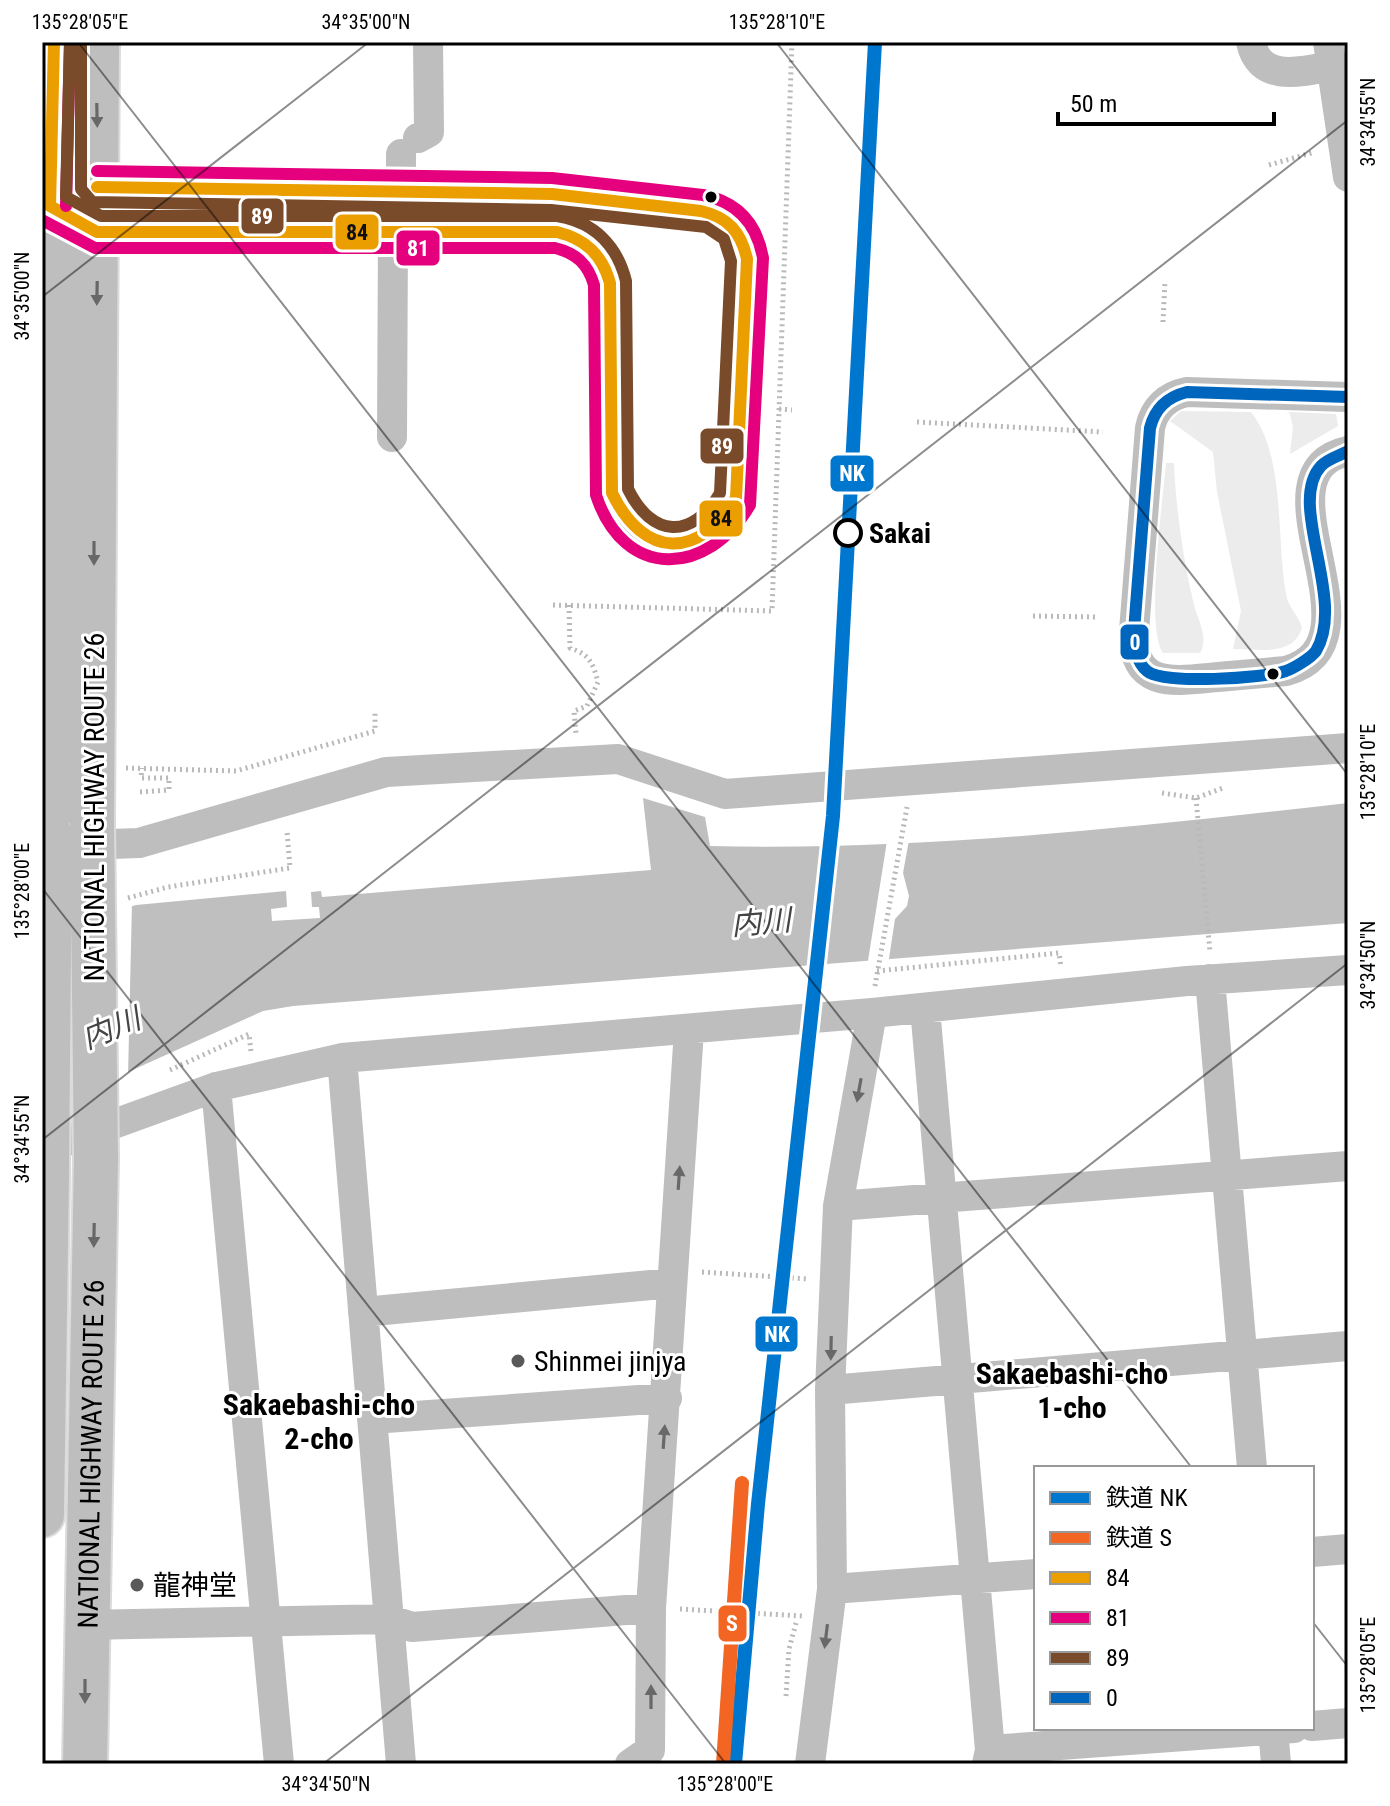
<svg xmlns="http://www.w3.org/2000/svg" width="1390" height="1806" font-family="'Roboto Condensed','Noto Sans JP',sans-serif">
  <rect width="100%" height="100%" fill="#fff"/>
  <path fill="#ececec" d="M1181 411 1251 412C1286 456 1276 540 1286 594 1288 607 1298 615 1302 627 1295 657 1257 649 1233 649L1241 611 1217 492 1213 452 1170 421Z
    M1289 412 1336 414 1338 426 1290 454 1293 426Z
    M1166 463H1174C1176 510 1183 559 1194 605 1198 621 1209 637 1200 653H1163C1145 628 1163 499 1166 463Z"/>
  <path fill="#bfbfbf" d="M643 798 705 817 710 846C923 851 1136 827 1348 803V923L293 1006 263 1011 42 1111V934L136 905 286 891 287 907 271 909 272 921 320 918 319 907H312L311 892 321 891 322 897 651 870Z"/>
  <path fill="#fff" d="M909 840 903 873 909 896 907 906 895 919 888 965 867 967 887 841Z
    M132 902 128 1077 42 1115V930Z"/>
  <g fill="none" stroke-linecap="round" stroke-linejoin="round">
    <g stroke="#dbdbdb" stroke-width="48">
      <g id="highway">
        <path d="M92 823 97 42"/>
        <path d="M50 835 54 42"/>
        <path d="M42 1515 47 1173"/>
        <path id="s1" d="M85 1764 96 1158"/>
      </g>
    </g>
    <path stroke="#b9b9b9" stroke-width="5" stroke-dasharray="2 4" stroke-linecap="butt" d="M1269 165 1315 152
      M1163 322 1165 281
      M779 409 792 410
      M917 422 1103 432
      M848 447 850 415
      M553 605 772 611 792 42
      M569 605 570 648C589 654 593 663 598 682L587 706 574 711 576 734
      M1033 616 1095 617
      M126 768 236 771 375 731V713
      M140 792 169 790V778H141L142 768
      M1162 793 1196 798 1223 788
      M1196 798 1210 952
      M128 898 168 887 290 868 287 831
      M877 971 1059 953 1061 967
      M875 986 907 807
      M170 1070 249 1034 251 1052
      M702 1272 808 1279
      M680 1609 802 1616
      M786 1696 789 1649 796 1623"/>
    <path stroke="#bebebe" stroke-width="30" d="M1251 42C1259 83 1301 72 1331 66
      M1328 42 1348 177
      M418 138 429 132 428 42
      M401 154V189
      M97 187 552 194 701 211C729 215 743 233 747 259L736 498C708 561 634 559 612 493L610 283C604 254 586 238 557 232H97L50 206Z
      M1348 397 1187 392C1167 396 1154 408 1150 428L1134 631C1132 690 1175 681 1218 677 1240 675 1263 673 1286 671 1390 642 1248 473 1348 451
      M392 437 393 234
      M75 853 111 844 139 843 386 772 618 759 725 794 1348 748
      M1210 979 1252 1468
      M925 1008 990 1750 987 1764
      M342 1058 401 1764
      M216 1087 279 1764
      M42 1150 216 1087 342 1058 872 1013 1187 981 1348 970
      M838 1206 1348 1166
      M363 1312 672 1283
      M830 1390 1348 1346
      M372 1419 667 1398
      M1312 1552 1348 1549
      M832 1589 1036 1574
      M85 1625 388 1619 412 1627 651 1608
      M1312 1726 1348 1723
      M1273 1728 1276 1764
      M990 1750 1294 1728
      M630 1764 650 1750 651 1608 689 1030
      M810 1764 832 1589 830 1390 838 1206 872 1013"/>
    <use href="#highway" stroke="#bebebe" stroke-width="44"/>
    <g stroke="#dbdbdb" stroke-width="48" stroke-linecap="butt">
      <path id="highway-bridge" d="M92 823 96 1158
        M47 1173 50 835"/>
    </g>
    <use href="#highway-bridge" stroke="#bebebe" stroke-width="44"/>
    <g stroke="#fff" stroke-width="18">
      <path id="bus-1" d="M50 206 97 232H557C585 239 602 254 610 283L612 493C644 559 699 560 736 498L747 259C741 232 728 217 701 211L552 194 97 187
        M50 206 54 42"/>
    </g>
    <g stroke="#fff" stroke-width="18">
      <path id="bus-2" d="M66 206 70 42
        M42 220 95 248H555C576 253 588 264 594 285L596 495C624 581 708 577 750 505L763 258C757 224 738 202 703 195L552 178 97 171"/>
    </g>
    <g stroke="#fff" stroke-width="18">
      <path id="bus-3" d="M70 42 66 197 101 216H557C594 222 617 245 626 281L628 489C652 538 692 540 720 493L731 261 724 239 706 227 551 210 92 202 81 189V42"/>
    </g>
    <g stroke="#fff" stroke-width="18">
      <path id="bus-4" d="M1348 397 1187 392C1167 397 1155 408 1150 428L1134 631C1135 645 1135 661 1147 671 1163 685 1264 678 1286 671 1294 668 1311 658 1316 651 1347 599 1286 504 1321 466 1327 459 1341 455 1348 451"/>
    </g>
    <use href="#bus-1" stroke="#eb9e00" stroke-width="12"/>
    <use href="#bus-2" stroke="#e5007d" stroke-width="12"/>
    <use href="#bus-3" stroke="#7a4b2a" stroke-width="12"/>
    <use href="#bus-4" stroke="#0065bd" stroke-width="12"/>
    <g stroke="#fff" stroke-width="20">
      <path id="rail-1" d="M735 1764 758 1504 833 816 875 42"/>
    </g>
    <g stroke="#fff" stroke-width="20">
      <path id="rail-2" d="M723 1764 742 1483"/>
    </g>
    <use href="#rail-1" stroke="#0077ce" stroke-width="14"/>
    <use href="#rail-2" stroke="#f26522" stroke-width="14"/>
  </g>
  <defs><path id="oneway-solid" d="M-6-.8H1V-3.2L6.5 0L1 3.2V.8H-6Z" transform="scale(2)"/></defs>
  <g fill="#686868">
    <use href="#oneway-solid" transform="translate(97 115) rotate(89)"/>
    <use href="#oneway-solid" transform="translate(97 293) rotate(91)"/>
    <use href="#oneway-solid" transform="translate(94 553) rotate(90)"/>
    <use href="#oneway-solid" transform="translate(859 1090) rotate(100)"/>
    <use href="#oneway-solid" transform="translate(679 1178) rotate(-86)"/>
    <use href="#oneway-solid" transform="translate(94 1235) rotate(91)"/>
    <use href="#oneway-solid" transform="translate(831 1348) rotate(91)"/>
    <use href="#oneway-solid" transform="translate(664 1437) rotate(-86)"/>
    <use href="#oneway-solid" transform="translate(826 1636) rotate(97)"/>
    <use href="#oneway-solid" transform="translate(85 1691) rotate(90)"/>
    <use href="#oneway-solid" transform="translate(651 1697) rotate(-90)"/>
  </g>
  <path fill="none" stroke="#000" stroke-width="2" stroke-opacity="0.45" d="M78 42 1192 1468M776 42 1348 775M42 297 369 42M42 888 726 1764M42 1140 1348 120M1312 1621 1348 1667M323 1764 1348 963"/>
  <g fill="#000" stroke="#fff" stroke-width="3">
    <circle cx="711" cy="197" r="7"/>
    <circle cx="1273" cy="674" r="7"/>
  </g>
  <circle fill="#fff" stroke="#000" stroke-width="4" cx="848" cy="533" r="13"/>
  <g fill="#595959" stroke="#fff" stroke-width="3">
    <circle cx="518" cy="1361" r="8"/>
    <circle cx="137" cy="1585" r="8"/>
  </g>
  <g text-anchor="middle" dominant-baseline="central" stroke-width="6" stroke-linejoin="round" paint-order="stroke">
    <g font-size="28" font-weight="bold" fill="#000" stroke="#fff" text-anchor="start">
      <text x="869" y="533">Sakai</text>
    </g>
    <g font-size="28" fill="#000" stroke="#fff">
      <text transform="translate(94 807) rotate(-90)">NATIONAL HIGHWAY ROUTE 26</text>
      <text stroke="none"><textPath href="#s1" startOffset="310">NATIONAL HIGHWAY ROUTE 26</textPath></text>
    </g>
    <g font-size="28" fill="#000" stroke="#fff" text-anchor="start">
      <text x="534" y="1361">Shinmei jinjya</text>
      <text x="153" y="1585">龍神堂</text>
    </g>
    <g font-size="30" font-style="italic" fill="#444" stroke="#fff">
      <text transform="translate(761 922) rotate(-5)">内川</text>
      <text transform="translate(111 1028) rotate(-22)">内川</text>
    </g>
    <g font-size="30" font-weight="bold" fill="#000" stroke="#fff">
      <text x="1072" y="1373">Sakaebashi-cho<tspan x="1072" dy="34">1-cho</tspan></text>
      <text x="319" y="1404">Sakaebashi-cho<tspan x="319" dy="34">2-cho</tspan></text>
    </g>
  </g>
  <g stroke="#fff" stroke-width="3">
    <rect x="240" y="197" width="45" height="38" rx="8" fill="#7a4b2a"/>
    <rect x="334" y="213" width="46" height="38" rx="8" fill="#eb9e00"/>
    <rect x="395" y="229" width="46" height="38" rx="8" fill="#e5007d"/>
    <rect x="699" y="427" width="46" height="38" rx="8" fill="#7a4b2a"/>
    <rect x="829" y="454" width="46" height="39" rx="8" fill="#0077ce"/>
    <rect x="698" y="499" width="46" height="39" rx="8" fill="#eb9e00"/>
    <rect x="1119" y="623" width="31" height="38" rx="8" fill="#0065bd"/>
    <rect x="754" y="1315" width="45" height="38" rx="8" fill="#0077ce"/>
    <rect x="717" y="1604" width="31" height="39" rx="8" fill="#f26522"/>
  </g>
  <g font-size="22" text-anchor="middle" font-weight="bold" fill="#fff">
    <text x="262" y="224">89</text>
    <text x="418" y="256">81</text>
    <text x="722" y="454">89</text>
    <text x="852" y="481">NK</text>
    <text x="1135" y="650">0</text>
    <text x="777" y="1342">NK</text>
    <text x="732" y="1631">S</text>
  </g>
  <g font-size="22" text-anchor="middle" font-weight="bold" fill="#111">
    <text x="357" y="240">84</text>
    <text x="721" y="526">84</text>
  </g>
  <rect width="1390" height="1806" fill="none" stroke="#ffffff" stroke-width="88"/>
  <rect x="1034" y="1466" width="280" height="264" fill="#ffffff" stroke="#999999" stroke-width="2"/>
  <rect x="1050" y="1492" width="40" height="12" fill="#0077ce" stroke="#999999" stroke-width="2"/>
  <text x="1106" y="1506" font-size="24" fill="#000000">鉄道 NK</text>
  <rect x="1050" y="1532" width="40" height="12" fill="#f26522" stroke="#999999" stroke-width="2"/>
  <text x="1106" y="1546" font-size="24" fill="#000000">鉄道 S</text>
  <rect x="1050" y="1572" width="40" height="12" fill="#eb9e00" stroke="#999999" stroke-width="2"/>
  <text x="1106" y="1586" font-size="24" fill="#000000">84</text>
  <rect x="1050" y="1612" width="40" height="12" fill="#e5007d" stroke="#999999" stroke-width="2"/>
  <text x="1106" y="1626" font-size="24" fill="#000000">81</text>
  <rect x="1050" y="1652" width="40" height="12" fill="#7a4b2a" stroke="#999999" stroke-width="2"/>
  <text x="1106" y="1666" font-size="24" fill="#000000">89</text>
  <rect x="1050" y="1692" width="40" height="12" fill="#0065bd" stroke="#999999" stroke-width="2"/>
  <text x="1106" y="1706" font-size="24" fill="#000000">0</text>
  <path d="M1058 112v12h216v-12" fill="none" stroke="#000000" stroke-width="4"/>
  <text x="1070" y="112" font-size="24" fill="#000000" stroke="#ffffff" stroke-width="6" paint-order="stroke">50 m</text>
  <rect x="44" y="44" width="1302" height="1718" fill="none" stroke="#000" stroke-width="3"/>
  <g font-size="20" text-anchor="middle" fill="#000">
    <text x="80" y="29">135°28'05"E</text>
    <text x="366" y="29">34°35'00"N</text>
    <text x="777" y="29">135°28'10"E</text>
    <text transform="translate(1368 122) rotate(-90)" y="7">34°34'55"N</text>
    <text transform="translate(22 296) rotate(-90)" y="7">34°35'00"N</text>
    <text transform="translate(1368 772) rotate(-90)" y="7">135°28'10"E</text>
    <text transform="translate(22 891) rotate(-90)" y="7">135°28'00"E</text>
    <text transform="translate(1368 965) rotate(-90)" y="7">34°34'50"N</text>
    <text transform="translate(22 1139) rotate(-90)" y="7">34°34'55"N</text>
    <text transform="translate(1368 1665) rotate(-90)" y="7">135°28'05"E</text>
    <text x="326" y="1791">34°34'50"N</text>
    <text x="725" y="1791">135°28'00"E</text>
  </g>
</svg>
